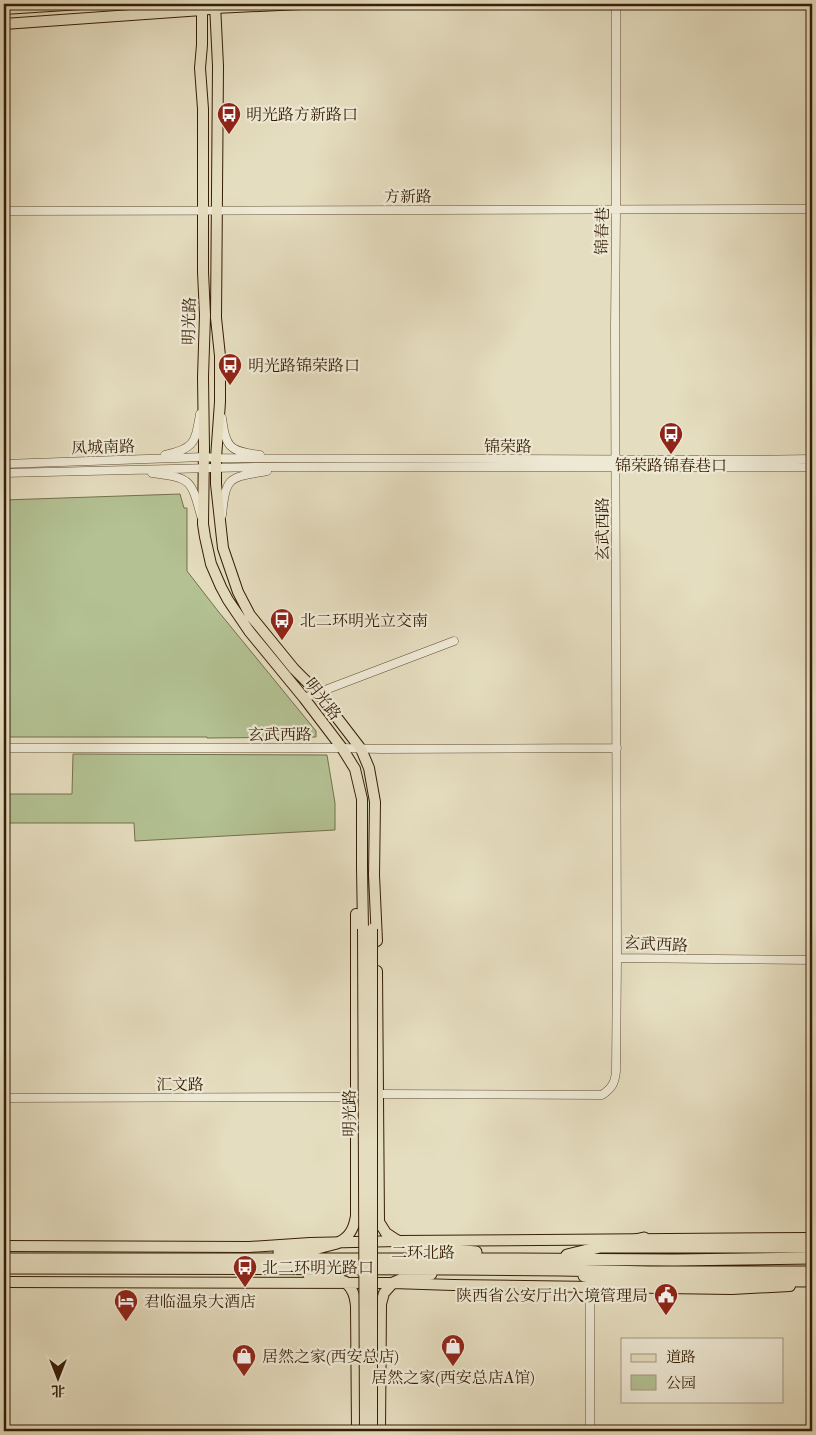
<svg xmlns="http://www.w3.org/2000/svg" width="816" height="1435" font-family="'IM FELL French Canon','Noto Serif SC',serif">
  <rect width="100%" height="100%" fill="#e5ddbf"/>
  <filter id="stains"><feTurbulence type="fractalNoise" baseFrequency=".004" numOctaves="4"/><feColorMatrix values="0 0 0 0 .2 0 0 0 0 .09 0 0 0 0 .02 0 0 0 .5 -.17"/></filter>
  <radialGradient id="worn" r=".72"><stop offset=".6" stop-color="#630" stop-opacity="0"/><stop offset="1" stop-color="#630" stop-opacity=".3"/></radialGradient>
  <path fill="#b3c193" stroke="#74704c" d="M180 494 184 508H187V571L218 611 316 731V737L207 738V737H4V500Z
    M73 754 327 755 335 803V830L135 841 134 823H4V794H72Z"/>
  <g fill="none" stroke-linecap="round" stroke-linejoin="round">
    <g stroke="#624e34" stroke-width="9">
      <path id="minor" d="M616 4V210L615 329 617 958 812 960
        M4 211 812 209
        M222 418C226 448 229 451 260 455
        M165 455C195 448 195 443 200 414
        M4 464 204 457 216 458 743 460 812 459
        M4 473 255 467H812
        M152 473C191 478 191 479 201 516
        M222 515C226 475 229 478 267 471
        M304 698 454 641
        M4 748H342L380 749 617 748
        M378 1094 602 1095C612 1088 615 1083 616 1071L617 958
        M4 1098 357 1097
        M590 1431V1287"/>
    </g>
    <g stroke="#361e05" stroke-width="12">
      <path id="major" d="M202 4V45L200 68 203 109V272L205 315 203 377 204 449 203 524 205 537 211 564 221 587 228 600 249 631 304 698 342 748 355 769 362 799V868L363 929
        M215 4 218 66 216 318 220 356V402L216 458V484L223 548 238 592 250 615 294 669 318 693 361 749 369 768 375 802 374 875 377 941
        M4 9 81 4
        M4 24 202 10 215 8 301 4
        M377 971 379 1222 386 1233 398 1241
        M339 1242C350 1237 354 1228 356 1216V914
        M4 1246 249 1247 310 1243 398 1241 812 1238
        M4 1282 393 1283 453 1285 732 1289 790 1286
        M345 1282C353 1289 355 1296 356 1306L357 1431
        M380 1431 381 1304 384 1293 393 1283"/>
    </g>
    <g stroke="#361e05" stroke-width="13">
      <path id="highway" d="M398 1241 419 1247 476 1252
        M621 1243 644 1238
        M279 1252 310 1250 337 1243
        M567 1255 600 1247H812
        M4 1259H518L674 1260 812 1258
        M4 1268 455 1269 561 1270 649 1272H812
        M309 1275 334 1279 345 1282
        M584 1276 611 1280 812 1281
        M393 1283 405 1278 431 1274"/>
    </g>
    <use href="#minor" stroke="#eee9d5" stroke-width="8"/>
    <use href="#major" stroke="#e5ddbf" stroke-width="10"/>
    <use href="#highway" stroke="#e5ddbf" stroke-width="11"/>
    <g stroke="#361e05" stroke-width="12" stroke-linecap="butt">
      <path id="major-bridge" d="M363 929 365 1431
        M372 929V1431"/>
    </g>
    <use href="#major-bridge" stroke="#e5ddbf" stroke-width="10"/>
  </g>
  <defs>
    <g id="bus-pin" transform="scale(1.25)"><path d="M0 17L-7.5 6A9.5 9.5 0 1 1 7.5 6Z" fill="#8f2418" stroke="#eee9d5"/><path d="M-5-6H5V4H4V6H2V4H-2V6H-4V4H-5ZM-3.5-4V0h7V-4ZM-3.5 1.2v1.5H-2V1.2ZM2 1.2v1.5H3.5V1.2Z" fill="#fff"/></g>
    <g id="civic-pin" transform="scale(1.25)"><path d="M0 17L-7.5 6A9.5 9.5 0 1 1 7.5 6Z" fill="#8f2418" stroke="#eee9d5"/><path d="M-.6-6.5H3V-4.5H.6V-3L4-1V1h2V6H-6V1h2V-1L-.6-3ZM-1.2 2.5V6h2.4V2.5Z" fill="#fff"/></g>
    <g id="hotel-pin" transform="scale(1.25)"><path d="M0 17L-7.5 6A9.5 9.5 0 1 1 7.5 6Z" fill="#8f2418" stroke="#eee9d5"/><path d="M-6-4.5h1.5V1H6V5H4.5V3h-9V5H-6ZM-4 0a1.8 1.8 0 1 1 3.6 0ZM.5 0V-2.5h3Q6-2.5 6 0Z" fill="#fff"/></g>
    <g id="shop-pin" transform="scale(1.25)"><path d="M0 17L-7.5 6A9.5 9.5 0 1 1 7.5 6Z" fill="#8f2418" stroke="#eee9d5"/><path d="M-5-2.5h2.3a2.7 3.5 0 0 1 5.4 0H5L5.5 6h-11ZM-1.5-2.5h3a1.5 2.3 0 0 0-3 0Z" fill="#fff"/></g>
  </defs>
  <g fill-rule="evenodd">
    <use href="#bus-pin" x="229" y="114"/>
    <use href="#bus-pin" x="230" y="365"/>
    <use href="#bus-pin" x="671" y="434"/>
    <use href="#bus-pin" x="282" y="620"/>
    <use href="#bus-pin" x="245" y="1267"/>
    <use href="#civic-pin" x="666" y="1295"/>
    <use href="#hotel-pin" x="126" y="1301"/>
    <use href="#shop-pin" x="453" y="1346"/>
    <use href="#shop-pin" x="244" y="1356"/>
  </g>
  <g text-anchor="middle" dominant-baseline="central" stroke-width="4.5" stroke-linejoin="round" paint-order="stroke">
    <g font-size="16" fill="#361e05" stroke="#eee9d5" text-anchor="start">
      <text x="246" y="114">明光路方新路口</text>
      <text x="248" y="365">明光路锦荣路口</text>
      <text x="671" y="465" text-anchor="middle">锦荣路锦春巷口</text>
      <text x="300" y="620">北二环明光立交南</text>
      <text x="262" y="1267">北二环明光路口</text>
      <text x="648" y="1295" text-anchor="end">陕西省公安厅出入境管理局</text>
      <text x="144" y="1301">君临温泉大酒店</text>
      <text x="262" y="1356">居然之家(西安总店)</text>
      <text x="453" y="1377" text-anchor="middle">居然之家(西安总店A馆)</text>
    </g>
    <g font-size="16" fill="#361e05" stroke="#eee9d5">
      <text x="408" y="196">方新路</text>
      <text transform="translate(602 231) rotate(-89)">锦春巷</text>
      <text transform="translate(189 321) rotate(-89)">明光路</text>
      <text x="508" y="446">锦荣路</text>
      <text transform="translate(103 447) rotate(-2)">凤城南路</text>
      <text transform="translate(602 529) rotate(-90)">玄武西路</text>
      <text transform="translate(323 699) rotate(52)">明光路</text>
      <text x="280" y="734">玄武西路</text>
      <text transform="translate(656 944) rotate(3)">玄武西路</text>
      <text x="180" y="1084">汇文路</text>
      <text transform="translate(349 1113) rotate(-90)">明光路</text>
      <text x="423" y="1252">二环北路</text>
    </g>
  </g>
  <rect width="816" height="1435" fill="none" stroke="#e5ddbf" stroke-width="20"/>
  <rect x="5" y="5" width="806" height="1425" fill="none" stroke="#361e05" stroke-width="2.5"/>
  <rect x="10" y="10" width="796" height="1415" fill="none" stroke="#361e05"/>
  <rect x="621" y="1338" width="162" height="65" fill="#eee9d5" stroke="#a49882"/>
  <rect x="631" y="1354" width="25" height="8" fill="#e5ddbf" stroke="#a49882"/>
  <text x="666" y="1362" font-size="15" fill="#361e05">道路</text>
  <rect x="631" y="1375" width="25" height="15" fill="#b3c193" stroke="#a49882"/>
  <text x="666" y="1388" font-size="15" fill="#361e05">公园</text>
  <g transform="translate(58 1378) rotate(180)" stroke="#eee9d5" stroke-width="4" paint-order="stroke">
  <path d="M0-4L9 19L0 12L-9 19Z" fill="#361e05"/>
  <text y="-8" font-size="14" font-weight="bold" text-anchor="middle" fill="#361e05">北</text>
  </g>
  <rect width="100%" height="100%" filter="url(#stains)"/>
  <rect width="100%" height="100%" fill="url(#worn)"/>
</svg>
